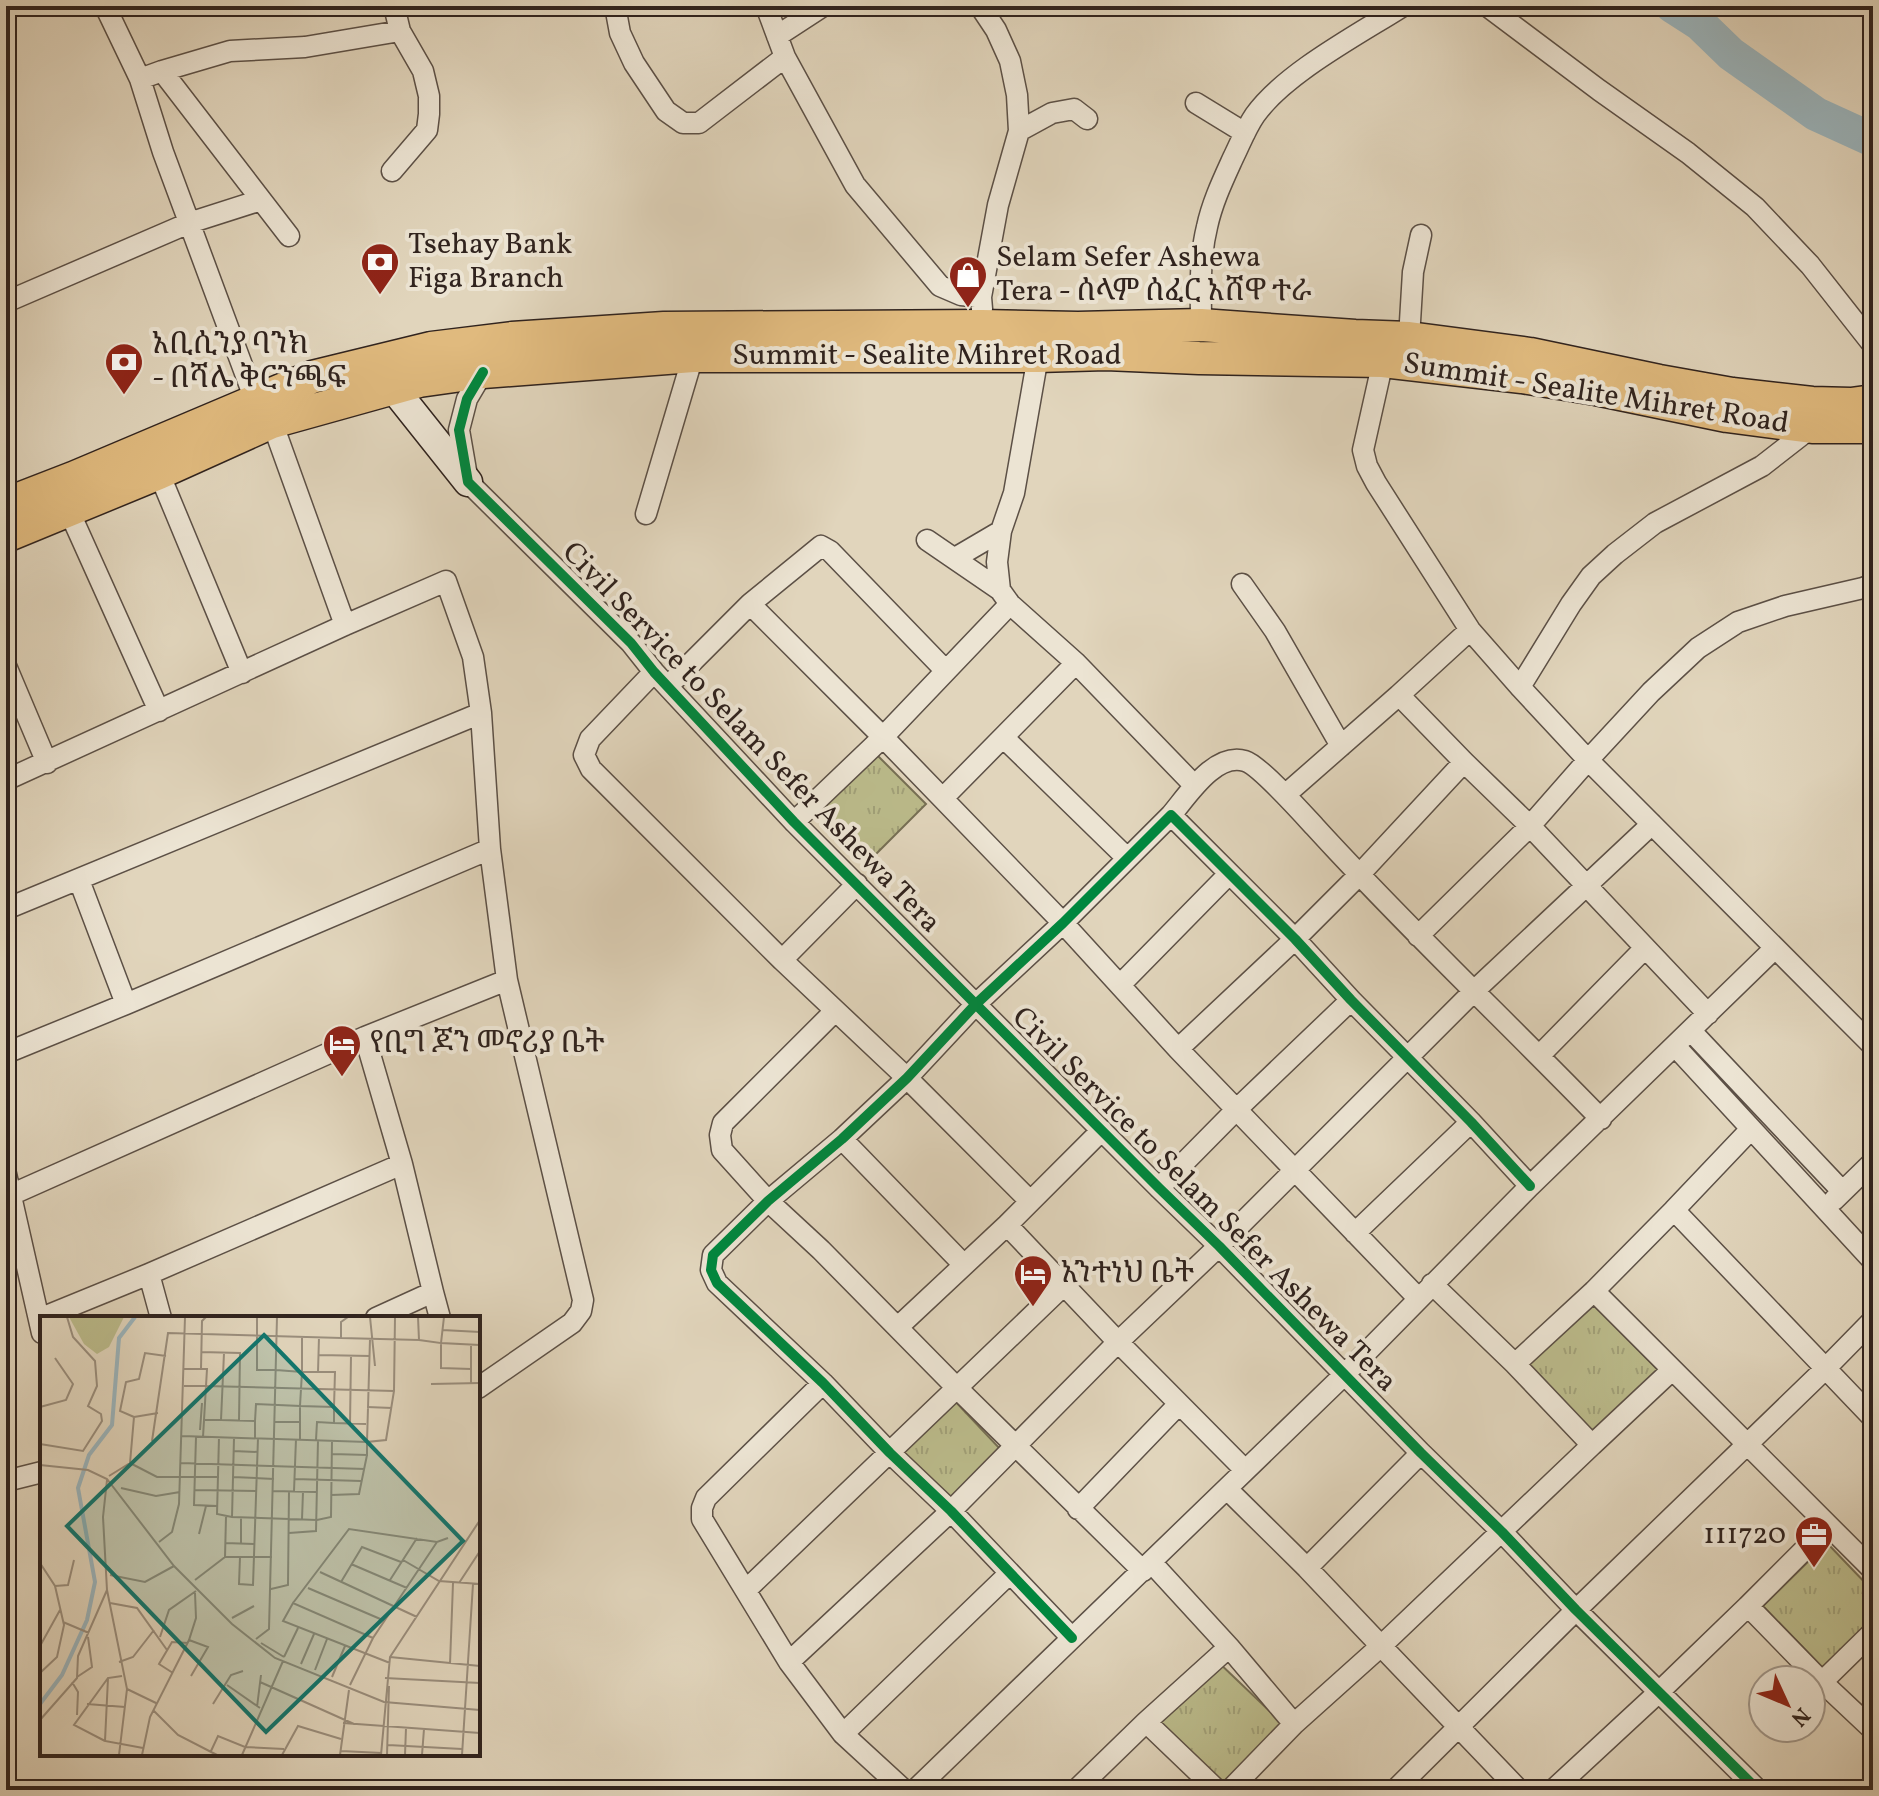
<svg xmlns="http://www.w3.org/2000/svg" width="1879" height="1796" font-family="Vollkorn,'Noto Serif Ethiopic',serif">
  <defs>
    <pattern id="grass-tufts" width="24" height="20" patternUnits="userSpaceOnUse" patternTransform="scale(2)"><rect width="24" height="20" fill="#bbbb8b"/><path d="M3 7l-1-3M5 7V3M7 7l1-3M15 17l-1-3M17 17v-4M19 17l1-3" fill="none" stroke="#a1a078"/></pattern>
  </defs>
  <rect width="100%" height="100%" fill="#e1d5bc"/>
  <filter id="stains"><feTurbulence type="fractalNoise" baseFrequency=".0025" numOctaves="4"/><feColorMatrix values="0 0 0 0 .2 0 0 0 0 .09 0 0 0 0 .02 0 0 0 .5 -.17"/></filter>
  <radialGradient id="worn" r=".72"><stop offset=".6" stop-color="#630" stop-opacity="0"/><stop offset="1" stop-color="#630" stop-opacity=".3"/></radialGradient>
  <path fill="url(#grass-tufts)" stroke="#766f54" stroke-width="2" d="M875 753 926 804 869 861 817 809Z
    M1592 1303 1662 1374 1586 1445 1515 1373Z
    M953 1399 1002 1451 951 1506 897 1454Z
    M1827 1543 1873 1591V1619L1823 1668 1763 1606Z
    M1215 1659 1282 1723 1221 1786 1158 1721Z"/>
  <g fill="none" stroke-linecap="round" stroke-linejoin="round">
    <path stroke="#9bb5bd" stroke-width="34" d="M1672 6 1700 24 1731 54 1816 114 1873 140"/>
    <g stroke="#5c5046" stroke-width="23">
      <path id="street" d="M105 6 140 79 163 152 255 400
        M615 6 620 33 634 63 666 111 683 123H699L785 57
        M766 6 785 57 855 185 940 286 961 295 981 297
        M980 6 996 30 1010 61 1017 95 1019 131 998 205 981 297 982 309
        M1487 6 1599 90 1688 153 1755 207 1810 265 1873 345
        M777 36 823 6
        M162 71 289 236
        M140 79 162 71 230 51 305 47 400 31
        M1196 103 1245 133
        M1019 131 1052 113 1074 109 1087 119
        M392 171 427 130 429 114V96L423 71 400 31 394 6
        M6 302 189 223 261 200
        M1201 325C1201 292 1199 259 1207 227 1212 203 1223 180 1233 158 1240 144 1246 128 1255 115 1285 73 1359 34 1403 6
        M1409 338 1413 272 1421 235
        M1383 361 1363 450 1367 466 1376 483 1470 630 1520 687 1588 760 1873 1046
        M483 372 467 399 459 430 468 482 631 643 654 672 794 822 1159 1188 1219 1246 1421 1453 1502 1532 1576 1610 1758 1790
        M272 422 345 625
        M159 473 242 673
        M69 511 159 711
        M646 514 693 356
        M927 540 1000 590
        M955 558 1001 531
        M1242 584 1275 631 1341 746
        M1010 604 1000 590 997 562 1001 531 1014 493 1038 356
        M6 666 47 763
        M946 671 830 551 821 546 750 604 883 737 1063 923 1178 1049 1418 1298
        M654 672 590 739 584 755 591 769 782 960 907 1078 1030 1201
        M668 686 750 604
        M1520 687 1571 604 1591 576 1615 554 1655 523 1762 466 1812 427
        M1399 695 1470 630
        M1003 737 1127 858
        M6 780 345 625 446 581 473 657 481 713 6 909
        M1285 795 1399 695 1464 762 1530 826 1708 1014
        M943 798 1076 663
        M1171 815C1188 795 1215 752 1245 761 1259 765 1303 814 1315 827 1407 928 1506 1021 1601 1119
        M794 822 883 737 1010 604 1076 663 1195 786
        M79 880 126 1004
        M1418 936 1530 826 1588 760 1651 692 1698 648 1738 622 1785 606 1863 588 1873 584
        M782 960 857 884
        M1120 985 1229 874
        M835 1011 723 1123 720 1135 722 1150 768 1201 821 1250 956 1387 1143 1571
        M1691 1031 1842 1191
        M365 1037 402 1164 433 1292 376 1318
        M1675 1046 1873 1261
        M1178 1049 1295 939 1359 875 1464 762
        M6 1053 126 1004 490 849
        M1540 1055 1645 948
        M1751 1129 1674 1210 1873 1418
        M842 1139 964 1265
        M6 1174 42 1333
        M1159 1188 1237 1109 1351 1000
        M6 1197 365 1037 507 980
        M1834 1200 1873 1162
        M1007 1225 1118 1342 1245 1470
        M1355 1233 1471 1122
        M149 1274 161 1318
        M1432 1284 1515 1364 1594 1291 1674 1210
        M1594 1291 1873 1570
        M433 1292 440 1318
        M39 1319 149 1274 402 1164
        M898 1327 1007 1225 1102 1130
        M823 1383 706 1498 702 1508V1519L789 1662 843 1734
        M478 1388 572 1323 581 1311 583 1300 507 980 490 849 481 713
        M1592 1445 1672 1370
        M6 1481 42 1472
        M1227 1489 1307 1568 1381 1646 1592 1445 1515 1364
        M1078 1509 1179 1404
        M1307 1568 1421 1453
        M746 1590 1064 1285
        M1748 1606 1828 1526
        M1072 1638 951 1511 890 1453 823 1383 717 1283 711 1270 713 1255 768 1201 842 1139 907 1078 976 1004 1063 923 1171 815 1295 939 1351 1000 1471 1122 1530 1186
        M1229 1647 1294 1724
        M789 1662 951 1511 1118 1342 1219 1246 1474 991 1652 824
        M1822 1682 1873 1632
        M1146 1722 1229 1647 1151 1562
        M904 1790 843 1734 1010 1573
        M915 1790 1344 1375 1530 1186 1775 948
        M1076 1790 1146 1722 1217 1790
        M1230 1790 1294 1724 1381 1646 1519 1790
        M1395 1790 1576 1610 1825 1369 1873 1320
        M1553 1790 1660 1691 1748 1606 1822 1682 1873 1730"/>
    </g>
    <g stroke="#30231e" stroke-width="31">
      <path id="secondary" d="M394 389 468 482"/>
    </g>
    <g stroke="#30231e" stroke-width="35">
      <path id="primary" d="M6 504 73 478 312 377 431 348 512 338 664 328 982 326 1078 328 1201 325 1355 336 1409 338 1530 354 1659 381 1732 394 1812 403 1851 404 1873 401
        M6 536 159 473 272 422 419 381 483 372 693 356H1038L1106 354 1199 358 1383 361 1522 377 1596 389 1727 416 1812 427H1873"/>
    </g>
    <use href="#street" stroke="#ece4d3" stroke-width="20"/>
    <use href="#secondary" stroke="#ece4d3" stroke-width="28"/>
    <use href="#primary" stroke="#e0ba7e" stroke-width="32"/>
    <g stroke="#ece4d3" stroke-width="15">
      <path id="cycleway" d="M483 372 467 399 459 430 468 482 631 643 654 672 794 822 1159 1188 1219 1246 1421 1453 1502 1532 1576 1610 1758 1790
        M1072 1638 951 1511 890 1453 823 1383 717 1283 711 1270 713 1255 768 1201 842 1139 907 1078 976 1004 1063 923 1171 815 1295 939 1351 1000 1471 1122 1530 1186"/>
    </g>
    <use href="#cycleway" stroke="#00873e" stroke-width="10"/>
  </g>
  <defs>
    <g id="bank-pin" transform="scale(2)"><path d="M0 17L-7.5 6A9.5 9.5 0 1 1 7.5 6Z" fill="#8f2418" stroke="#ece4d3"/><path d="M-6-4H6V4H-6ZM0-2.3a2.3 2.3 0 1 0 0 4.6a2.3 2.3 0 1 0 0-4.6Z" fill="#fff"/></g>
    <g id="shop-pin" transform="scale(2)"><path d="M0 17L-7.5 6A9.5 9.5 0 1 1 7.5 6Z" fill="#8f2418" stroke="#ece4d3"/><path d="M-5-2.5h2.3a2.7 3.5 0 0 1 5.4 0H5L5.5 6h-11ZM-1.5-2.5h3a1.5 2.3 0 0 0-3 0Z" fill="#fff"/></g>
    <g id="hotel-pin" transform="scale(2)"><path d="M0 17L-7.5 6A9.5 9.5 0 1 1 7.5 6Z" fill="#8f2418" stroke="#ece4d3"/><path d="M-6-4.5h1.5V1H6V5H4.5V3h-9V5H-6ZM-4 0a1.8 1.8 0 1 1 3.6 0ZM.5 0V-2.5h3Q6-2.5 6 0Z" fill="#fff"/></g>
    <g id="office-pin" transform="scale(2)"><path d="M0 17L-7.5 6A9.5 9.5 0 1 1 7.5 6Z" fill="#8f2418" stroke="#ece4d3"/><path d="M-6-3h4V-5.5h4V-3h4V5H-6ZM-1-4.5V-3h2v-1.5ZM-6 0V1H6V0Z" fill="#fff"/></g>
  </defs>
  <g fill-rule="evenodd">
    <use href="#bank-pin" x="380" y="262"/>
    <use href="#shop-pin" x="968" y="275"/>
    <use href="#bank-pin" x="124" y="362"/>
    <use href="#hotel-pin" x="342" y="1044"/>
    <use href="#hotel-pin" x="1033" y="1274"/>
    <use href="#office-pin" x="1814" y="1535"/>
  </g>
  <g text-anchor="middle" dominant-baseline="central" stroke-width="8" stroke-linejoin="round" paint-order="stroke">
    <g font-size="30" fill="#30231e" stroke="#ece4d3" text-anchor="start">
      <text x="408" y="245">Tsehay Bank<tspan x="408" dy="34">Figa Branch</tspan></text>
      <text x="996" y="258">Selam Sefer Ashewa<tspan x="996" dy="34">Tera - ሰላም ሰፈር አሸዋ ተራ</tspan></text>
      <text x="152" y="345">አቢሲንያ ባንክ<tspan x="152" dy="34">- በሻሌ ቅርንጫፍ</tspan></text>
      <text x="370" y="1044">የቢግ ጆን መኖሪያ ቤት</text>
      <text x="1061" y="1274">አንተነህ ቤት</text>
      <text x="1786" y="1535" text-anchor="end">111720</text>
    </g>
    <g font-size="30" fill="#30231e" stroke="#ece4d3">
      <text x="927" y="356">Summit - Sealite Mihret Road</text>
      <text transform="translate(1596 394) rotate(9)">Summit - Sealite Mihret Road</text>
      <text transform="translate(751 738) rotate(46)">Civil Service to Selam Sefer Ashewa Tera</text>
      <text transform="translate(1204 1200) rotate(45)">Civil Service to Selam Sefer Ashewa Tera</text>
    </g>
  </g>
  <g transform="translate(40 1316)">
    <rect width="440" height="440" fill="#e1d5bc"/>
    <path d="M29 1H84L69 31 57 38 44 28Z" fill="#bbbb8b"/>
    <path fill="none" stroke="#9bb5bd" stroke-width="4" d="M0 388 22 359 47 304 55 266 38 172 49 139 72 109 79 22 95 1"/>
    <path fill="none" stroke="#9a8e7d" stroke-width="2" d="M217 1V54H236L262 56H295L294 91 260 90 262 56V21M330 1 335 50M404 1 401 27 440 29M402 14 440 16M301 22 379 24 378 1M379 24 401 27V52L431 53M431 29V67M161 36 200 37 199 104M279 39 330 40M144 53H161L162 5 166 1M161 53H167L166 70 354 75M278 56 279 21M391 68 440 67M144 70H166L163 121M0 91 26 84 33 68 15 42M294 91V107L326 108M327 91 352 92M94 101 118 97M165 104H181L184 37M181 104 215 105V122M215 105 216 88 260 90V123M235 106H260M310 108 311 40M160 114 162 87M142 120 327 126 330 23M156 121 154 189 177 190M179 121 177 198 192 201M194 122 192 201 277 204 291 201 292 124M276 124 277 106 294 107M112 125 128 17 301 22V6L308 1M0 128 43 135 62 105 61 98 48 90 57 70 55 45 33 21 27 1M193 135 218 136M292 138 327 139V126L346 124 354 75 355 1M90 147 117 161H179M141 147 325 153M0 149 48 154 67 163 134 250 192 308 235 342 344 386 440 394M69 160 90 147 94 101 80 95 86 66 99 63 105 37 126 40M193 161 234 163M255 163 321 165M67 164 63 201 67 274 87 373 79 439M81 172 116 180 140 176M155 174 216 175M233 175 276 176M254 175 256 123M291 179 319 178 327 139M186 201 185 241H232M262 203 263 176M249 217 276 215 278 124M159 218 166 190M119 226 132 216 139 188 145 1M185 227 214 228M201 228V201M200 241 199 268 213 269 218 122M363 244 399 265 440 268M0 247 15 270 24 309 17 341 0 357M311 248 367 272M280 256 377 301M70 259 105 266 134 250M155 264 185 241M350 264 377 222M301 266 322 231 361 246M419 267 440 235M15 270 28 269 34 244M268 272 345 305M231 273 248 269 249 175M70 287 97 292 127 334M253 287 309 213 397 226 408 222M192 302 214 290M23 306 49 317M120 321 129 294 156 275M333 322 253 287 243 305 350 347M216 323 229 313 237 1M149 324 168 331 151 360M221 327 244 341M0 330 20 294M244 341 258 312M350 341 440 350M79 346 93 341 114 314M261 348 274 318M410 348 413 267M275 354 287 323M133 357 119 348 132 326 148 327M82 360 68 362 65 425 103 432M37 361 52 351 48 321M292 361 305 330M345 362 440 367M32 366 38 376 37 399M220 366 314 408M187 369 220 392M310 369 333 322 397 226M87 373 116 387M47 388 85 391M173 388 191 359 203 355M217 391 221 359M113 394 138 419 177 439M0 404 37 362 38 340 67 274M303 407 440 417M65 425 34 409 68 362M348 429 422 433M171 435 178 420 205 431 244 433M301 435 342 437M102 439 110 401 149 324 156 302 155 277M202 439 243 345M242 439 258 410 301 423M300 439 309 374M341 439 350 341 440 204M347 439 349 370M365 439 366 412M382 439 384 413M422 439 433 268"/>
    <path fill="#0f766e" fill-opacity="0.15" stroke="#0f766e" stroke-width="4" d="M224 19 423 225 226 416 27 210Z"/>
    <rect width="440" height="440" fill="none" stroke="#30231e" stroke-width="4"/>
  </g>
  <rect width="1879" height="1796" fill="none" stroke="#e1d5bc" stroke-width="32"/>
  <rect x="8" y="8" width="1863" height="1780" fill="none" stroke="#30231e" stroke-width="4"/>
  <rect x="16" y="16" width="1847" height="1764" fill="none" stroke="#30231e" stroke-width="2"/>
  <g transform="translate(1787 1704) rotate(134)"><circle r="38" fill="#ece4d3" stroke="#a1978b" stroke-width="2"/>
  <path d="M0-6L14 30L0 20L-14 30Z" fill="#8f2418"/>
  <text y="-12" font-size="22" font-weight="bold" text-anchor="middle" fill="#30231e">N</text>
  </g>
  <rect width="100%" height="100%" filter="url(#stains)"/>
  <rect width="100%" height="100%" fill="url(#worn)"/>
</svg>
